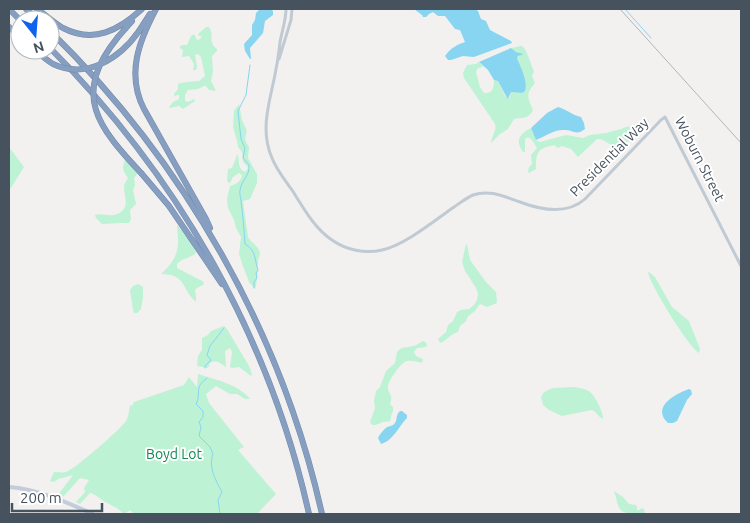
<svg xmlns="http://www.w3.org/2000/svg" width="750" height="523" font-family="Ubuntu,sans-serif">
  <rect width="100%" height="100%" fill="#f3f0f0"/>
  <path fill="#bdf2d5" d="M206 27H209C215 36 207 41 217 49V51L212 56 213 72 211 81 216 91 209 90 206 86H204L198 89 188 90 185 95V101L188 102 194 99 195 101 183 109 179 106 170 108 169 107 173 102 179 99V95L174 96V94L178 89V84C182 82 194 81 199 81L205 76 201 57 198 54 195 55 197 67 196 70H193L194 64 189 56 182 57 183 50 180 48V46L182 45H187L191 36 194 34 197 40 200 39 202 36H199L198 34Z
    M520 46H522C528 51 530 64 534 71L532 76 535 83C525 94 528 98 533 110 528 120 522 117 514 119L508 129 500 134 491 143C491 137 497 131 495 124L464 78 463 73 467 65 476 64 479 62 483 67 478 68 476 72 480 87 484 93C493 94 494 87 494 80L498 81 505 96 509 99 511 92 522 93 525 80 517 57 522 55 512 50V48Z
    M239 104 242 120 247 131 245 138 246 142 249 147 248 158 257 174V183L250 199 243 201C243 203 248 235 248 237 251 243 259 246 260 253 260 258 258 257 258 261 257 270 258 280 255 289L249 282 243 266 239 254 241 237 236 228 234 220 228 208 227 199 230 186C236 184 241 182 242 175L239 173 233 177 230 183H229L227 181 228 169 232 168 237 155H238C239 161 238 169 245 172L248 168 247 166 243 162 242 152 238 147 237 141 233 127 234 111Z
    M642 119H646L649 121 646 125 638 127C636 132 633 134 631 138 627 143 627 148 620 151 612 147 606 139 597 139L578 157 571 149 562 146 558 148 554 145C537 149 536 152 536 169L529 173 528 171 529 167 532 164 531 155 537 148 532 140 528 137 525 139V152H523C515 141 519 134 531 128L536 140 540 142 566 135 583 138 590 135 606 133 621 129 626 127 633 126Z
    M9 147 24 167 9 191Z
    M124 157 139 172 134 178 135 185 133 190 136 204 130 210 131 219 129 223H121L102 224 96 218 95 215C101 213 108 216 114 215 133 210 123 196 124 185 125 182 127 180 128 178 126 175 123 171 123 167 124 163 125 161 124 157Z
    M177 225 190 240 196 253C191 258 182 258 177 264V268L204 282 203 285 197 288 195 290 196 296V302C181 289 187 274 161 274 171 265 178 256 178 242 178 236 177 230 177 225Z
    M466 244H467L470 260 486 282 496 292 497 303 487 307 480 304 475 311 468 316 466 321 460 326 458 332C450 334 447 341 440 343L438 339 446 332 448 325 453 321 457 312 461 310 469 309 474 305 477 300 478 294 476 288 465 271 462 262Z
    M649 272 655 277 672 307 689 321 700 349 699 353C687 345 652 287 648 273Z
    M138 284 143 287V297L141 309 137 313H134L133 310 130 290 133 286Z
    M224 326 227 329 249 366 252 374 251 376 239 367 232 368 230 367 232 352 230 348 225 351 226 367C220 364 218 359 210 363L208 368 197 366 198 356 202 350V338L208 335 211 331Z
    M424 341 427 344 426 347 417 348 414 352 416 356 423 359 422 363C418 362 412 360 407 361 401 362 389 380 388 386 387 394 394 393 390 404L393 407V411L391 416V419L389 422C383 420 378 426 372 425L370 422 375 408 374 401 376 391 380 387 386 371 395 363 397 352C402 346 406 348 413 346 417 346 419 342 424 341Z
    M198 374C216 380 238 384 250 399H245L237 394H230L216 386 206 394 209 403 244 447 238 450 276 494 257 514H134L130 510 124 514C118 508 113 506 105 502 100 499 97 495 90 493L80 504 76 502 85 492 84 488 89 480 80 478 63 497 58 495 73 475 58 479 54 482 50 481 54 472C58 472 63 473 66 472 74 470 122 428 126 421 129 416 129 411 130 405L132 406 134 402 184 385 189 377 197 387Z
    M574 387C580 388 586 389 590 392 596 397 603 412 603 419 598 417 597 412 592 410L562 416 549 410 543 405 541 397 544 392 553 388Z
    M614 491 623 497 629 504 636 505 637 507V511L642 508 644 509 645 514C636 514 621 516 618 505 616 500 617 497 614 492Z"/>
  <path fill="#88d5f1" d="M260 9H270L273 11V15L265 21 263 33 250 48 251 59H250L245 51 244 44 252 35V25L255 20 256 13Z
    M414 9H475L478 11 481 19 486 21 490 30 511 41 512 43 474 57 463 56 451 60H448L445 56C451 48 456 45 465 42L460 30 455 29 445 16H438L433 12 429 14 426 17H423L422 15Z
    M511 48 516 52 523 54 522 55 518 56 517 58C521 68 528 81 525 91L522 93 511 92 508 99 506 96 498 81 494 80 488 70 479 62Z
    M558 107C566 109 572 115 581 117L584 123 585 129C576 136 573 130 565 130 554 129 546 136 536 140L531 128 547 113Z
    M689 389 691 390 692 394 687 400 677 421 673 423H668C651 407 675 394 689 389Z
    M400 411H402L407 415V418C399 426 393 441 381 444L378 438C380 434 383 430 387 427 390 426 393 426 395 423 398 418 395 416 400 411Z"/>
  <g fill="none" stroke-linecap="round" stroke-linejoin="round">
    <path stroke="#88d5f1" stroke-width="1" d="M625 9 651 38
      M250 65 246 95 238 111 241 139 245 148 243 158 249 165C250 176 242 179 240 190 239 194 241 197 241 201 243 216 244 230 245 244 257 251 254 259 258 270L256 273 257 278 254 282V288
      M205 368V366L211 360 207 355 210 346 224 328
      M207 378C193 388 202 393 196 404L203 411V417L199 422 201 427 199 436 210 447 213 454C208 467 216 481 222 492L218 500 220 514"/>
    <g stroke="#718aad" stroke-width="6">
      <path id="motorway" d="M9 9 20 20
        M26 9 38 20
        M37 9C46 15 54 23 63 28 94 44 119 30 142 9
        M156 9C139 41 126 74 144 109L206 219 210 228
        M9 27 20 37
        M50 31C184 162 281 331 322 514
        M139 31 150 14
        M118 37 132 21
        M50 48C178 176 270 338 309 514
        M142 174 169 206 222 284"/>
    </g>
    <path stroke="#c0cad3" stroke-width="3" d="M286 9C286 20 282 31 280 42 279 51 278 60 276 69 273 88 266 108 266 128 266 138 268 149 272 158 276 169 285 180 292 190 303 207 314 228 332 240 346 250 365 254 382 250 405 245 434 221 454 207 460 203 466 198 473 195 490 189 505 197 520 202 541 210 567 215 585 199L661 120 665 117 741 266
      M279 59 291 20 292 9"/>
    <path stroke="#c2ccda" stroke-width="4" d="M9 487C38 489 66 502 93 514"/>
    <use href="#motorway" stroke="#869fc1" stroke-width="5"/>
    <path stroke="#b2b5bb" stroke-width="1" d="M620 9 741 143"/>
    <g stroke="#718aad" stroke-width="6" stroke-linecap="butt">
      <path id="motorway-bridge" d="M118 37C71 95 98 127 142 174
        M35 50C41 55 46 60 53 64 87 80 120 58 139 31"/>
    </g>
    <use href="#motorway-bridge" stroke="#869fc1" stroke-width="5"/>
  </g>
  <g text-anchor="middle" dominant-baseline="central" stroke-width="4" stroke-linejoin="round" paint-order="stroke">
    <g font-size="14" fill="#47525f" stroke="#fff">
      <text transform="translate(609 157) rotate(-45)">Presidential Way</text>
      <text transform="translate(700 159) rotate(63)">Woburn Street</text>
    </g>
    <g font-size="14" fill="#128653" stroke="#fff">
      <text x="174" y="454">Boyd Lot</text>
    </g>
  </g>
  <rect width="750" height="523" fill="none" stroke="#47525f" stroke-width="20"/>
  <g transform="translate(35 35) rotate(163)"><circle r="24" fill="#ffffff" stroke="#b5babf"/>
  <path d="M0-4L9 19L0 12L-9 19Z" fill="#1063ed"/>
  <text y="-8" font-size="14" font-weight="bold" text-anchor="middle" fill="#47525f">N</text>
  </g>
  <path d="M12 503v8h90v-8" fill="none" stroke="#47525f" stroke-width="2.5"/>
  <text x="20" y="503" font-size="15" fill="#47525f" stroke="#ffffff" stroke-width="4" paint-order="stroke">200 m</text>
</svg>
